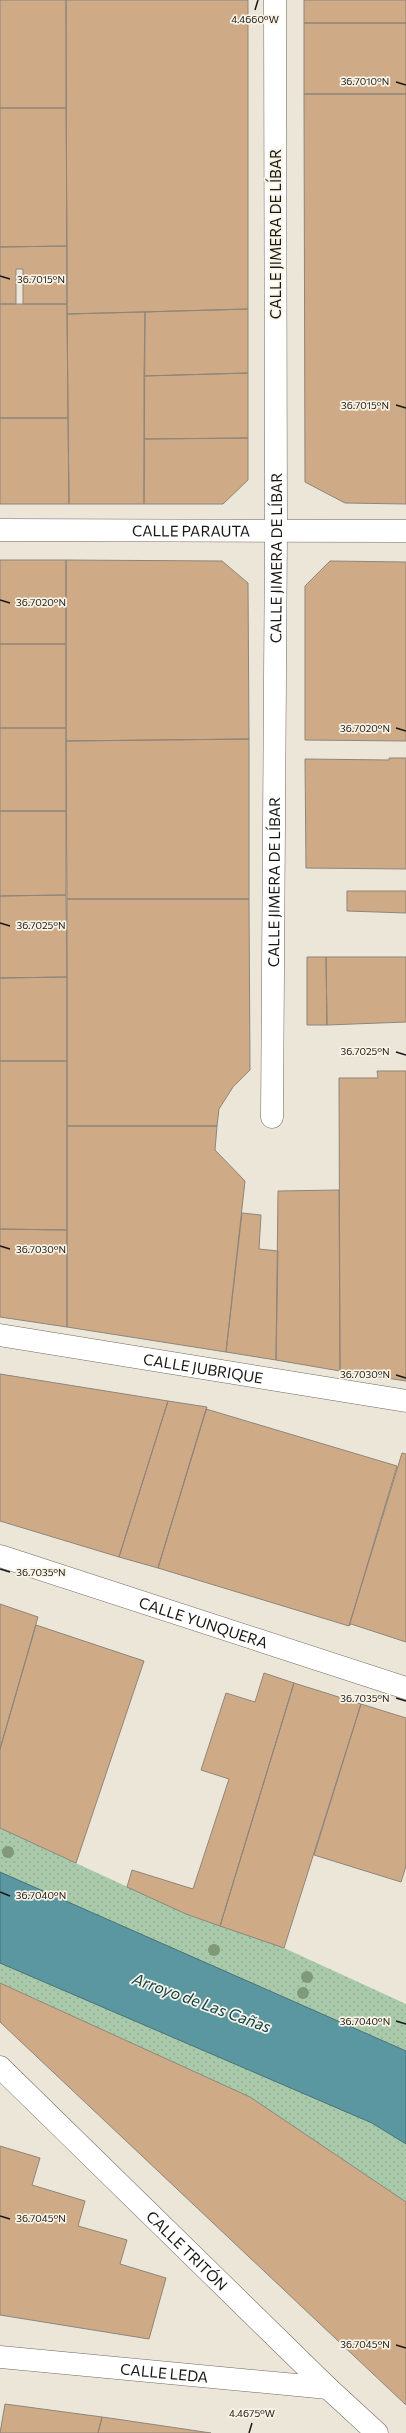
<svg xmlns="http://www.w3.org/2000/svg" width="406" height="2433" font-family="Commissioner,sans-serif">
  <defs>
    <pattern id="grass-dots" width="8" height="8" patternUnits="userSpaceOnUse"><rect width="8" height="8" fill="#a9caaa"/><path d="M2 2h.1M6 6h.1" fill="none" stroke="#91ad91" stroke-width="1.8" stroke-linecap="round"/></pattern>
  </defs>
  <rect width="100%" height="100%" fill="#ece6d9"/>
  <path fill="url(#grass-dots)" d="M0 1828 186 1914 284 1948 406 2004V2051L0 1872Z
    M0 1963 372 2123 406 2144V2202L250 2097 0 1983Z"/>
  <path fill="#5b97a1" stroke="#477176" d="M0 1872 406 2051V2144L372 2123 0 1963Z"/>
  <path fill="#ceab86" stroke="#8e857b" d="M0 0H66V108H0Z
    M66 0H248V309L67 314Z
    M304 0H406V23H304Z
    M304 23H406V94H304Z
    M304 94H406V504L345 503 305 482Z
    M0 108H66L67 246 0 247Z
    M67 246V304H23V269H16V304H0V247Z
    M0 304H67L68 418H0Z
    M248 309V373L144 376 145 312Z
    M145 312 144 504H69L67 314Z
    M248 373V438L144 439V376Z
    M0 418H68L69 504H0Z
    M248 438V480L223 504H144V439Z
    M0 560H66V644H0Z
    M66 560 222 561 248 583 249 739 66 741Z
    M330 561 406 562V741L305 740V586Z
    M0 644H66V728H0Z
    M0 728H66V811H0Z
    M249 739V899H67L66 741Z
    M389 758H406V869L306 868 305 759 389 760Z
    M0 811H66V895L0 896Z
    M347 891H406V913L347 911Z
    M66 895 67 977 0 978V896Z
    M67 899H249L250 1070 233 1087 219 1109 217 1126H67Z
    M307 957H326L327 1025H307Z
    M326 957H406V1022L327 1025Z
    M67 977V1061H0V978Z
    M0 1061H67V1230L0 1229Z
    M377 1071H406V1381L340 1371 339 1078H378Z
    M67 1126H217L215 1150 245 1181 226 1352 67 1327Z
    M339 1190 340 1371 276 1360 278 1191Z
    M242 1213 261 1215 259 1249 278 1251 276 1360 226 1352Z
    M0 1229 67 1230V1327L0 1317Z
    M0 1374 168 1401 119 1557 0 1521Z
    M168 1401 207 1407 158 1568 119 1557Z
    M206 1409 397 1466 349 1626 158 1568Z
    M402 1453 406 1454V1642L351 1624 349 1626Z
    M0 1604 38 1617 0 1749Z
    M36 1625 144 1661 76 1863 0 1828V1749Z
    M264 1673 294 1683 220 1926 186 1914 127 1887 132 1870 193 1889 229 1779 201 1770 226 1693 255 1702Z
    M294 1683 361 1704 284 1948 220 1926Z
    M361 1704 406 1718V1866L401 1882 314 1855Z
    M0 1983 250 2097 406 2202V2405L0 2022Z
    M0 2146 40 2158 32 2185 85 2201 78 2226 127 2240 120 2264 166 2278 149 2339 0 2315Z
    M5 2404 102 2417 98 2433H0Z
    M102 2417 123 2420 211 2433H98Z"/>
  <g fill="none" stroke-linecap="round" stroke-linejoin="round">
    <g stroke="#6f6a5e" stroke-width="23">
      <g id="minor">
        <path id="s1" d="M0 530 406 531"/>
        <path id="s2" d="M272 1117 276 531 275 0"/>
        <path id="s3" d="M0 1335 406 1401"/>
        <path id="s4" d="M0 1556 406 1688"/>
        <path id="s5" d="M0 2067 328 2388 377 2433"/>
        <path id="s6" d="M0 2357 328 2388"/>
      </g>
    </g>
    <use href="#minor" stroke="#fff" stroke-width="22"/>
  </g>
  <g fill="#7f9979">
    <circle cx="8" cy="1852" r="6"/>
    <circle cx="214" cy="1950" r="6"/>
    <circle cx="307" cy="1977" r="6"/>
    <circle cx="303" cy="1993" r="6"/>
  </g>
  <path fill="none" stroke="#191713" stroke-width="1.5" d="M255 10 258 0M396 82 406 85M0 276 10 279M396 405 406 408M0 600 10 603M396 728 406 731M0 923 10 926M396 1052 406 1055M0 1246 10 1249M396 1375 406 1378M0 1569 10 1572M396 1698 406 1701M0 1892 10 1896M396 2021 406 2024M0 2216 10 2219M396 2345 406 2348M249 2433 252 2423"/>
  <g text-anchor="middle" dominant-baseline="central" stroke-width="3.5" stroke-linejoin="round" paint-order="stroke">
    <g font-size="15" fill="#191713" stroke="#f9f3e6">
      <text transform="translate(275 234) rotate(-90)">CALLE JIMERA DE LÍBAR</text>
      <text stroke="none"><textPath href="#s1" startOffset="191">CALLE PARAUTA</textPath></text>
      <text stroke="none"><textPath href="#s2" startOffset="559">CALLE JIMERA DE LÍBAR</textPath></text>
      <text stroke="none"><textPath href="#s2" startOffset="235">CALLE JIMERA DE LÍBAR</textPath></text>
      <text stroke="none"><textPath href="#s3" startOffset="206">CALLE JUBRIQUE</textPath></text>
      <text stroke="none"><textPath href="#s4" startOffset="214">CALLE YUNQUERA</textPath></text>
      <text stroke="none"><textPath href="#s5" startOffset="262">CALLE TRITÓN</textPath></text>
      <text stroke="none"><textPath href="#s6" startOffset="165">CALLE LEDA</textPath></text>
    </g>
    <g font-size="16" font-style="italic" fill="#0c444d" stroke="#f9f3e6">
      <text transform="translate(202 2002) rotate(20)">Arroyo de Las Cañas</text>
    </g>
  </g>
  <g font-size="10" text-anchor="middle" fill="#191713" stroke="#f9f3e6" stroke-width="3.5" stroke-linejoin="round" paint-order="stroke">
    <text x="255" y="23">4.4660°W</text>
    <text x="365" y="85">36.7010°N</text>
    <text x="41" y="283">36.7015°N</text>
    <text x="365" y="409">36.7015°N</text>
    <text x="41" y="606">36.7020°N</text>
    <text x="365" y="732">36.7020°N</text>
    <text x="41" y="929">36.7025°N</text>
    <text x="365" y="1055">36.7025°N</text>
    <text x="41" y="1253">36.7030°N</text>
    <text x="365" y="1378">36.7030°N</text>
    <text x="41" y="1576">36.7035°N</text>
    <text x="365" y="1702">36.7035°N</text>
    <text x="41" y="1899">36.7040°N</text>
    <text x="365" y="2025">36.7040°N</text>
    <text x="41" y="2222">36.7045°N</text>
    <text x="365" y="2348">36.7045°N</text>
    <text x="252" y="2417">4.4675°W</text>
  </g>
</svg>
